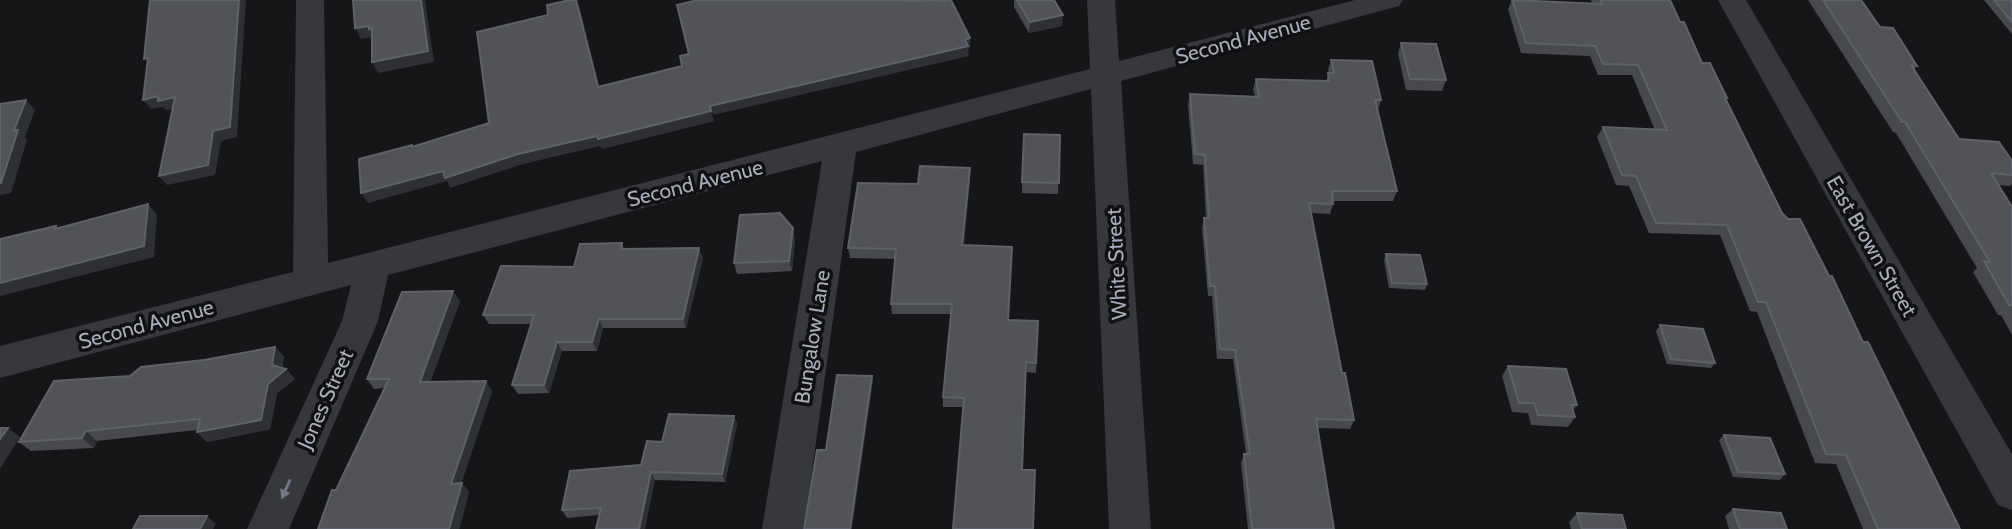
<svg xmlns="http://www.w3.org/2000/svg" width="2012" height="529" font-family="Cabin,sans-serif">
  <rect width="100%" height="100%" fill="#161618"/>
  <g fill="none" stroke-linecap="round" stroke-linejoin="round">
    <path fill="#37383d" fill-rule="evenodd" d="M296 0H324L328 263 1090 69 1087 0H1115L1119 61 1355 0H1403L1399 6 1121 81 1151 529H1109L1091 89 856 152 804 529H762L822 161 388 275 378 321 289 529H247L342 321 351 285 0 378V346L293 272Z
      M1718 0H1746L2012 454V510L1998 505Z"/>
  </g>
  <path fill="#47494d" d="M1014 0H1054L1062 26 1029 33 1014 7Z
    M1512 0 1592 3 1591 0H1670L1680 22 1702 63 1727 98 1726 100 1782 213 1863 342 1960 529H1863L1836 464 1815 463 1757 312 1750 311 1720 235 1649 233 1629 186 1616 185 1597 137 1603 127 1655 130 1632 75H1598L1590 56 1521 53 1508 9Z
    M1808 0H1861L1880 27 1917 66 1914 70 1959 139 2012 161V184L2010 186 1998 185 2012 207V335L2001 315H1998L1973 272 1977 268 1896 133 1893 132Z
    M1984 0H2012V34Z
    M1401 43 1446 80 1442 91 1406 90 1398 54Z
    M1331 60 1381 100 1378 110 1397 191 1393 201H1333V204L1330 214 1311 213 1342 373 1354 420 1350 429 1318 428 1334 529H1248L1241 463 1244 454H1246L1233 359H1217L1212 296H1208L1202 228 1204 218H1206L1203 165 1193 164 1188 105 1190 94 1255 97 1253 89 1256 79 1326 81 1329 73 1328 70Z
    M1060 135 1058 194 1022 193V182Z
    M970 168V178L964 245 1012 247 1008 320 1038 321 1036 373 1026 372 1022 470 1033 529 963 407H943V397L951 314H892L891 304 895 259 850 258 848 248 918 184Z
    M793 228 795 239 792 271 737 274 734 263Z
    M622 243 624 249 703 258 686 328H603L597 351H562L549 393 518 394 512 385 531 324H489L483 315 574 267Z
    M1386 254 1427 284 1425 290 1389 288 1384 260Z
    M460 301 430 382 492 391 461 483 469 492 459 529H318L384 388 374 389 367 379Z
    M1660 325 1715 363 1711 368 1667 364 1656 331Z
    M275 347 284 357 282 368 286 369 295 379 277 393 270 429 207 442 197 432V430L97 441 94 448 31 451 19 442 130 376Z
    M1508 366 1577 405 1573 410 1575 417 1568 427 1531 425 1528 413 1512 412 1502 376Z
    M734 416 737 424 725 482 655 480 599 515 567 518 562 510 641 465 662 442Z
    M1724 435 1785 474 1780 480 1733 477 1719 440Z
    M1733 509 1787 529H1729L1725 516Z
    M1577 513 1626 529H1571L1569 522Z"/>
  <path fill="#2f3033" d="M239 0H246L237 137 221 141 215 175 167 185 159 176 213 131Z
    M421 0H425L434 62 378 73 372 62Z
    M576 0 580 9 602 97 598 87Z
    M1063 15 1062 26 1029 33 1030 22Z
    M369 26 372 28 373 37 361 39 355 28Z
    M970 38V48L968 49 969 56 713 115 710 106Z
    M158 96 175 97 182 107 166 110 163 107 151 109 143 100Z
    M26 100 35 110 25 137 27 140 11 193 0 195V183L14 130Z
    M711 111 714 121 602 149 600 146 523 164 450 188 447 181 368 203 361 193 443 171Z
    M970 168V178L963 255 962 245Z
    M148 204 157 215 154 257 0 296V283Z
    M793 228 795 239 792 271 789 261Z
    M699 248 703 258 686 328 683 319Z
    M453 291 460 301 427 391 420 382Z
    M599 319 603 328 597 351 592 342Z
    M557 342 562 351 549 393 544 385Z
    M275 347 284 357 281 372 286 369 295 379 277 393 270 429 207 442 197 432 268 384Z
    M872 376 873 381 852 529H850Z
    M486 381 492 391 458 493 451 484Z
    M734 416 737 424 725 482 722 474Z
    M8 428 20 437 0 469V439Z
    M86 431 97 441 94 448 82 438Z
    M651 472 655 480 645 529H639Z
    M462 483 469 492 459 529H449Z
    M207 516 216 524 213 529H200Z"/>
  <path fill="#525359" stroke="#5f6168" stroke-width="2" d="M150 0H239L230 127 213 131 208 165 159 176 175 97 158 101V96L143 100 148 58 144 59Z
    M353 0H421L428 51 372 62V28L369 29V26L355 28Z
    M570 0H576L598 87 682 66 680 56 689 54 677 5 698 0H907V1L942 0 943 1 951 0 970 38 965 40 968 46 710 106 711 111 598 139 597 136 518 154 445 178 443 171 361 193 359 159 412 145V147L489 123 477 32 548 15 547 5Z
    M1017 0H1054L1063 15 1030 22Z
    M1512 0 1602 4 1600 0H1670L1680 22H1684L1702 63H1710L1727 98H1725L1782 213 1788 219H1800L1829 276H1832L1863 342H1868L1960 529H1878L1846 455 1826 454 1766 302H1758L1727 225 1656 223 1636 176 1622 175 1603 127 1667 130 1638 65 1603 64 1595 46 1526 43Z
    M1823 0H1861L1880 27 1893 28 1917 66 1911 65 1959 139 1999 142 2012 161V175L1991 173 2012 207V305H2009L1984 261 1990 262 1905 122H1902Z
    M1994 0H2012V22Z
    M1401 43 1436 44 1446 80 1410 79Z
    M1331 60 1372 61 1381 100H1375L1397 191H1332L1333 204 1309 203 1342 373H1345L1354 420 1316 419 1334 529H1252L1244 454H1250L1235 350 1220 349 1215 286H1210L1204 218H1209L1205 155 1195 154 1190 94 1259 97 1256 79 1329 81 1328 73H1334Z
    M26 100 14 130H18L1 183H0V104Z
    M1024 134 1060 135 1059 183 1022 182Z
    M920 166 970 168 962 245 1012 247 1008 320 1038 321 1036 363 1026 362 1022 470H1035L1033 529H953L964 398 943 397 952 304H891L896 249 848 248 858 183 918 184Z
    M148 204 144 246 0 283V239L56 226 55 229Z
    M780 213 793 228 789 261 734 263 740 215Z
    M622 243 621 249 699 248 683 319H599L592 342H557L544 385H512L534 315H483L501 266 574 267 580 244Z
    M1386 254 1420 255 1427 284 1392 283Z
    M453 291 420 382 486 381 451 484 462 483 449 529H318L332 490H336L389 379H367L402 292Z
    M1660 325 1703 329 1715 363 1671 359Z
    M275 347 272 365 286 369 268 384 261 420 197 432 200 419 86 431 82 438 19 442 54 381 130 376 141 367 204 360Z
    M1508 366 1566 369 1577 405H1571L1575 417 1538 415 1534 403H1519Z
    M837 375 872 376 850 529H804L817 450H826Z
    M669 414 734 416 722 474 651 472 639 529H596L601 508 562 510 570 471 641 465 647 441 662 442Z
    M0 428H8L0 439Z
    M1724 435 1770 438 1785 474 1738 472Z
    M1733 509 1781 513 1787 529H1740Z
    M1577 513 1622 515 1626 529H1582Z
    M140 516H207L200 529H133Z"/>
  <defs><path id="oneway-solid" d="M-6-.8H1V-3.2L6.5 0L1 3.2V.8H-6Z" transform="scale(1.75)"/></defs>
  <use fill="#757881" href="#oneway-solid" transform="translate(286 489) rotate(114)"/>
  <g text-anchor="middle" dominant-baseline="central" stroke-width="7" stroke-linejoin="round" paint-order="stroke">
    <g font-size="21" fill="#a8adb8" stroke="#111113">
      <text transform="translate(1243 39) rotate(-15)">Second Avenue</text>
      <text transform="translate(695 183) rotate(-14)">Second Avenue</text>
      <text transform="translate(1872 246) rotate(60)">East Brown Street</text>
      <text transform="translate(1116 264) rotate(-93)">White Street</text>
      <text transform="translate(146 324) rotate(-15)">Second Avenue</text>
      <text transform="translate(812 337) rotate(-81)">Bungalow Lane</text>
      <text transform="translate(325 399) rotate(-66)">Jones Street</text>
    </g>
  </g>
</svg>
